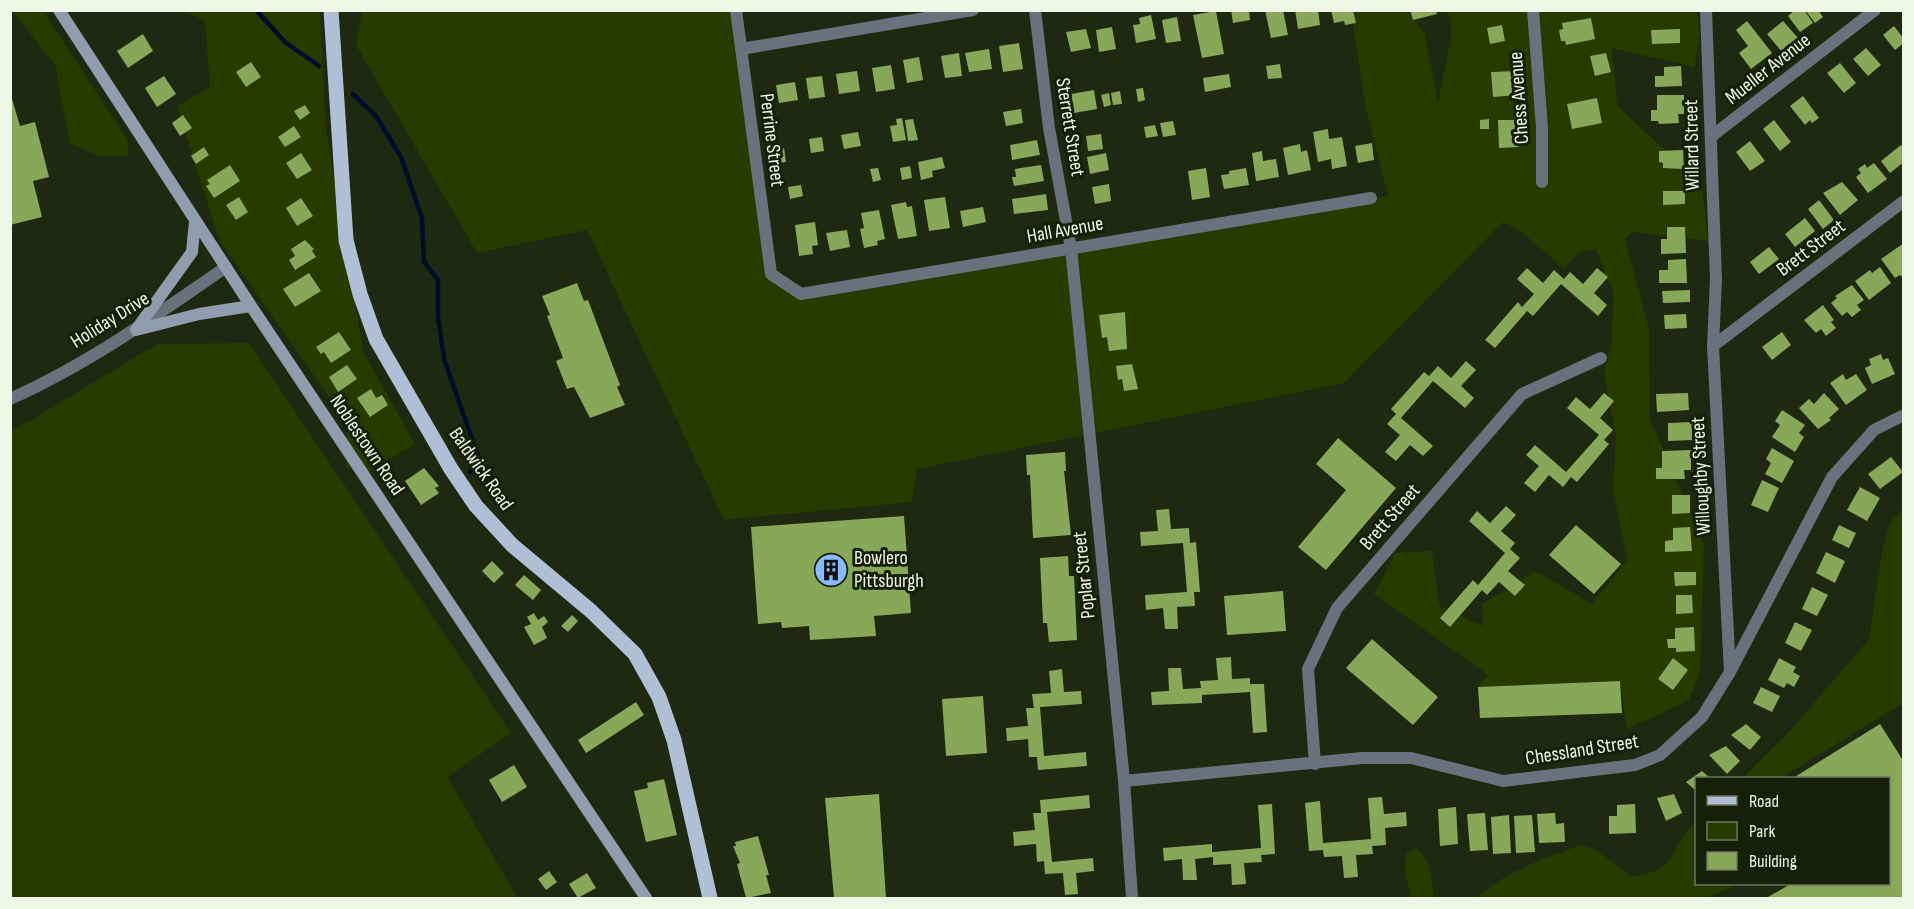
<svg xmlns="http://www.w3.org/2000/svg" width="1914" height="909" font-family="'Sofia Sans Condensed',sans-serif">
  <rect width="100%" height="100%" fill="#1f2911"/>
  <path fill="#273a00" d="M12 11H43L128 140V156H98L70 143 55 65Z
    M184 11H320L326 129 363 351 415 444 368 472 346 467 348 424 219 240 177 106 210 87 205 21Z
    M362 11H735L779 281 810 292 1388 196 1365 104 1351 11H1407L1425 33 1438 103 1452 32 1448 11H1697L1700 36 1694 67 1612 48 1617 105 1658 144 1701 177 1708 241 1633 232 1625 239 1649 329 1650 419 1704 544 1700 674 1688 701 1627 729 1620 681 1478 687 1488 675 1374 594 1395 553 1432 551 1439 606 1483 626 1482 604 1536 571 1592 604 1627 560 1613 489 1616 436 1604 375 1612 339 1613 292 1596 249 1578 253 1564 269 1523 233 1503 222 1344 383 917 469 912 502 724 520 587 230 477 253 356 45Z
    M249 343 511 733 447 777 518 898H11V432L157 344Z
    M1903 509V703L1781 778H1743L1789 732 1869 639 1882 552 1890 522Z
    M1696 822V884H1740L1706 898H1476C1506 871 1544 858 1582 845L1598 851 1632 876C1682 871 1665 849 1696 822Z
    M1416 848C1433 859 1431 880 1434 898H1411L1405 873V854Z"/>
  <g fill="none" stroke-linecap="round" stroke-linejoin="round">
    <path stroke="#000c2a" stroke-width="4.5" d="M256 10 285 42 319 66
      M353 94 376 116 401 157 422 218 424 262 438 280V317L444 359 478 456 470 472"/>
  </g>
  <path fill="#87a859" d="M1231 10H1249L1250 20 1233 23Z
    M1265 10H1283L1288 35 1271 38Z
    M1295 10H1318L1320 25 1298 29Z
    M1331 10H1353L1356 23 1345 25 1344 21 1334 23Z
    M1410 10H1436L1437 14 1413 20Z
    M1795 10H1804L1813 23 1800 32 1788 16Z
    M1805 10H1818L1823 17 1815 23Z
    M1216 11 1224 54 1202 58 1193 15Z
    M1151 15 1156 39 1136 43 1133 25 1140 24 1139 18Z
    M1177 17 1181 41 1166 43 1162 20Z
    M1591 18 1595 39 1566 45 1565 41H1561L1559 30 1563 29 1562 23Z
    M1747 21 1772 53 1751 69 1739 53 1748 46 1736 30Z
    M1783 21 1798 38 1782 52 1767 34Z
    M1502 25 1505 41 1490 44 1487 28Z
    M1894 26 1904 39V43L1895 50 1883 35Z
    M1112 27 1116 49 1099 52 1096 30Z
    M1086 29 1091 48 1071 52 1066 32Z
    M1680 29V43L1652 44 1651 30Z
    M143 34 153 51 128 68 117 51Z
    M1019 43 1023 69 1003 72 999 46Z
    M1866 48 1881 65 1868 76 1853 59Z
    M989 49 992 69 969 72 965 53Z
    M959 53 962 76 945 78 941 56Z
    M1606 53 1611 72 1595 76 1590 56Z
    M919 57 923 80 907 83 903 60Z
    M251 62 261 77 246 87 236 72Z
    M1840 63 1856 83 1844 93 1827 73Z
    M1280 64 1282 78 1268 79 1266 66Z
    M891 65 895 89 876 92 872 68Z
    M1681 66 1682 86 1655 87V76H1664V67Z
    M857 71 860 91 839 94 836 74Z
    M1517 71 1518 95 1493 97 1491 72Z
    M1229 74 1231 87 1205 92 1203 78Z
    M164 76 176 94 157 107 145 88Z
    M822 76 825 97 809 99 806 78Z
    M795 82 798 100 779 103 776 85Z
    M1143 88 1145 100 1138 102 1136 89Z
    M1094 90 1097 109 1074 113 1071 94Z
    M1120 91 1122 104 1113 105 1111 93Z
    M10 92 20 126 35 122 49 177 33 181 42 217 10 225Z
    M1109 93 1111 105 1104 107 1101 95Z
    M1657 95H1684V114H1678L1679 123 1659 124 1658 121H1651V110H1657Z
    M1803 96 1819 118 1812 123 1810 120 1805 125 1790 106Z
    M1597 98 1602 123 1572 129 1567 104Z
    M305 105 310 113 300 120 294 111Z
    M1021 109 1023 123 1006 126 1003 112Z
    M183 115 192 128 180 136 172 123Z
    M902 118 906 140 893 142 890 126 897 125 896 119Z
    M913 119 918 140 908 141 905 120Z
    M1489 119V129H1480V120Z
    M1498 120H1518L1519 147 1499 148Z
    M1774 120 1791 142 1780 151 1763 129Z
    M1173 121 1176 135 1163 137 1160 123Z
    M1155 125 1158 136 1146 138 1144 127Z
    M294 126 301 137 285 147 278 137Z
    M1328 129 1329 139 1342 137 1347 166 1332 169 1331 159 1318 162 1313 132Z
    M858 132 861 146 844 149 841 135Z
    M1101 134 1103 149 1088 151 1086 136Z
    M822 137 824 151 811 153 809 139Z
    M1037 140 1040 155 1012 160 1010 145Z
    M1750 141 1765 161 1750 171 1736 152Z
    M1372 143 1374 160 1358 163 1355 146Z
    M1300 144 1301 152 1307 150 1311 170 1288 175 1283 148Z
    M1901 145 1904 149V162L1890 173 1881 161Z
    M204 147 209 155 196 164 191 156Z
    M784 148 786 162 773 164 771 150Z
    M1683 150 1684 169 1663 168V163L1659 162V151Z
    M1262 151 1263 161 1276 159 1279 177 1256 181 1252 153Z
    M301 153 312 170 297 179 286 163Z
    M1106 153 1109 170 1090 174 1087 157Z
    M942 157 945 168 932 171 933 177 921 180 918 162Z
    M1874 163 1887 179 1868 193 1856 177 1861 173 1858 169 1865 164 1867 168Z
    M230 165 240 181 214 198 206 186 210 184 207 180Z
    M1041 165 1044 181 1014 186 1012 177H1016L1015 169Z
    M910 166 912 178 902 180 900 168Z
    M878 168 881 180 873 182 870 169Z
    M1206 168 1210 197 1192 200 1188 171Z
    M1246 168 1249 185 1224 189 1221 175 1229 174V171Z
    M1842 182 1858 200 1840 215 1823 193Z
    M1109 184 1111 201 1095 204 1092 187Z
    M801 185 803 196 790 199 788 187Z
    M1663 191H1685V204L1663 205Z
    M1046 194 1048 210 1014 214 1012 199Z
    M239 197 248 212 236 220 226 205Z
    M945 197 950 228 929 231 924 200Z
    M301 198 313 216 297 226 286 208Z
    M1819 200 1834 220 1823 229 1808 209Z
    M906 202 907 207 912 206 917 236 898 239 891 205Z
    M983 207 986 222 963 227 960 211Z
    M879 210 885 239 877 241 878 245 864 248 860 229 864 228 861 213Z
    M1805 218 1815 231 1795 247 1785 234Z
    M815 222 818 245 812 246 813 254 799 256 795 225Z
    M1667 227H1685L1686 253 1661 254V239H1667Z
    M847 230 850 247 830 251 826 233Z
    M305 240 314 249 312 251 316 257 295 270 289 260 295 256 291 249Z
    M1904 243V279L1900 275 1895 278 1881 259Z
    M1769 247 1779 259 1759 274 1750 262Z
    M1686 259 1687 283H1659V270H1668V260Z
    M1880 267 1891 283 1869 300 1855 281 1870 270 1872 273Z
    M1527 268 1543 283 1554 270 1564 279 1570 272 1583 284 1597 268 1608 277 1594 293 1607 305 1598 316 1561 284 1533 316 1527 311 1495 348 1485 340 1518 302 1522 307 1534 294 1517 279Z
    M309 273 321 291 295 307 283 289Z
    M577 283 584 301 588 300 620 385 617 387 625 405 590 418 574 387 567 389 556 361 563 358 547 316 550 315 542 296Z
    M1852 285 1864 300 1857 305 1861 310 1852 317 1847 312 1842 316 1831 303 1837 298 1835 296Z
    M1690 290V302L1663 303 1662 291Z
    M1823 305 1834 320 1831 322 1836 328 1826 336 1821 329 1816 333 1804 320Z
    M1125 312 1127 349 1109 351 1107 337 1102 338 1099 315Z
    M1686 314 1687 328 1665 329 1664 315Z
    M339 332 351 350 331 363 324 352 321 354 316 347Z
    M1782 332 1791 345 1772 360 1762 347Z
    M1881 354 1883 360 1888 358 1895 374 1872 384 1865 368 1871 365 1869 359Z
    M1466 361 1476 370 1461 386 1474 398 1465 408 1433 381 1401 418 1433 446 1423 456 1410 445 1396 461 1385 452 1400 435 1387 424 1396 414 1391 409 1424 372 1429 376 1438 366 1451 378Z
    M1132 364 1138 389 1124 391 1122 379 1118 380 1116 366Z
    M347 365 357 379 338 392 329 377Z
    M1843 374 1846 380 1856 374 1867 390 1846 405 1830 383Z
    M371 389 376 398 382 395 388 405 370 417 357 398Z
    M1604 393 1614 401 1600 418 1613 430 1604 440 1609 444 1577 482 1571 477 1563 487 1549 475 1535 492 1524 483 1539 466 1526 455 1535 445 1566 472 1599 435 1567 408 1576 397 1590 409Z
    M1688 393 1689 410 1657 412 1656 394Z
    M1824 393 1839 409 1829 418 1831 420 1818 429 1799 408 1809 399 1814 404Z
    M1782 410 1805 425 1799 433 1804 437 1795 452 1772 437 1780 425 1775 421Z
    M1692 422V440L1668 441V423Z
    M1338 438 1396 488 1326 570 1298 547 1346 490 1316 464Z
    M1772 448 1794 461 1782 483 1765 474 1771 463 1766 459Z
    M1691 450V470H1684L1685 479H1656V468H1662V451Z
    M1065 452 1066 471H1064L1071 535 1033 538 1030 475H1027L1026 455Z
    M1891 457 1903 472 1880 489 1868 474Z
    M424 468 439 486 435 488 439 493 421 505 405 481Z
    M1762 480 1779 488 1768 512 1751 505Z
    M1860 487 1880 498 1867 521 1847 510Z
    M1672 495H1690V513L1672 514Z
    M1506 506 1516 515 1501 531 1515 543 1510 549 1520 558 1508 571 1525 585 1515 596 1499 582 1487 595 1482 590 1450 627 1440 618 1473 580 1478 585 1505 553 1469 521 1477 511 1490 523Z
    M1169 509 1171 529 1189 528 1190 543 1196 542 1200 592H1194L1195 606 1177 607 1178 629H1165L1163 608 1146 610 1145 595 1187 592 1183 543 1141 546 1140 532 1158 531 1156 510Z
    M904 516 911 613 874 616 876 636 810 640 809 626 782 628 781 622 758 624 751 527Z
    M1576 525 1621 564 1594 594 1549 555Z
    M1839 525 1856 533 1849 548 1832 540Z
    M1690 527 1692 551 1665 552V541L1673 540V528Z
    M1826 552 1845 561 1835 583 1816 573Z
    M1068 556 1069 576H1074L1077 640 1049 642 1047 623H1043L1040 558Z
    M492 561 504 573 494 583 482 571Z
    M1674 572H1696V585L1675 586Z
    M524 575 541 590 533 600 515 585Z
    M1812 587 1828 595 1817 616 1802 609Z
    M1283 591 1286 631 1227 635 1224 596Z
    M1676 595H1692L1693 613 1676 614Z
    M534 613 538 620 544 616 548 622 542 627 547 638 534 645 524 627 531 624 527 617Z
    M572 615 578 621 568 632 561 626Z
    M1795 622 1812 630 1801 651 1785 643Z
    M1694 627 1695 651 1676 652V648H1668L1667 639H1675V628Z
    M1372 639 1438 697 1413 725 1346 668Z
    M1231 657 1232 679 1250 678V684H1264L1267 732 1253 733 1250 692 1202 695V703L1152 705 1151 692 1169 691 1168 668H1181L1183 689 1201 688 1200 681 1218 680 1216 658Z
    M1673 658 1688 670 1673 690 1658 679Z
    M1779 658 1796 667 1793 672 1800 676 1794 687 1787 683 1784 688 1768 680Z
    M1062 669 1064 692 1081 691 1082 704 1040 707 1044 756 1086 752 1087 766 1038 770 1037 757H1029L1028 739 1007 741 1006 728 1028 726 1026 708H1034L1032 694 1051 693 1049 671Z
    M1620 681 1622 713 1480 718 1478 687Z
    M1761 687 1780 696 1772 712 1753 703Z
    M983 696 987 753 946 756 942 699Z
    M636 702 644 715 586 753 578 740Z
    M1746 724 1761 737 1750 750 1731 735Z
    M1880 724 1904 762V898H1766L1791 884H1888V778H1793Z
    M1726 746 1740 761 1727 774 1709 755Z
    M514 765 527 787 502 802 489 780Z
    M1702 771 1710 778H1696V791L1686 782Z
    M664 779 677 835 646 842 634 791 648 788 647 783Z
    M879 794 886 898H834L825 798Z
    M1674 794 1682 813 1666 821 1657 798Z
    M1089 795 1090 808 1047 812 1052 862 1093 858 1094 871 1076 873 1078 894 1065 895 1063 873 1045 874 1044 861 1037 862 1036 844 1014 846 1013 832 1035 830 1033 813H1041L1040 800Z
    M1382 797 1384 814 1406 812 1407 826 1385 828 1386 845 1372 846 1373 854 1356 855 1358 877 1344 878 1342 856 1324 857 1323 850 1309 851 1305 803 1320 801 1323 843 1371 839 1368 798Z
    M1272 804 1275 854 1261 855 1262 862 1244 863 1246 884 1232 885 1231 864 1213 865V857L1195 859 1197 880H1183L1182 859 1164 861 1163 848 1212 844V852L1261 848 1258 805Z
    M1635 804 1636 833 1609 834V816H1617V805Z
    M1456 807 1458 844 1440 846 1438 809Z
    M1485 813 1488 850 1470 851 1467 814Z
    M1555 813 1556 824 1564 823 1565 842 1539 843 1537 814Z
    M1509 815 1511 853 1493 854 1491 817Z
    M1532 815 1535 852 1516 853 1514 816Z
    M758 836 769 875H766L771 893 746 898 737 864 740 863 733 846H736L735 842Z
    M549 871 557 882 546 890 538 879Z
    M587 873 596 888 578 898 569 884Z"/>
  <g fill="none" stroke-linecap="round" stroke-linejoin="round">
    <path stroke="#6a717c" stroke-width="12" d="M736 10 771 274 801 294 1371 198
      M1035 10 1049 128 1071 248 1124 781 1132 898
      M1533 10 1542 128V182
      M1706 10 1716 279 1713 346 1730 672
      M741 49 973 10
      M1712 136 1875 10
      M1713 346 1904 201
      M10 399C88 364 157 315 226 267
      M1315 764 1308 669 1337 608 1522 394 1601 358
      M1124 781 1362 758H1411L1503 781 1635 765 1660 755 1702 717 1730 672 1832 477 1874 430 1904 415"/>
    <path stroke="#919daf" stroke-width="12" d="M59 10 251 306 646 898
      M136 330 192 252 195 221
      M136 330 199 314 251 306"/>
    <path stroke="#afbfd6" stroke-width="15" d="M331 10 346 240 360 294 376 339 451 469 476 506 512 545 591 611 635 654 659 697 674 740 710 898"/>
  </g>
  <defs>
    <g id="building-disc" transform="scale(1.725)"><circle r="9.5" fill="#8bbafc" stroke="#161f08"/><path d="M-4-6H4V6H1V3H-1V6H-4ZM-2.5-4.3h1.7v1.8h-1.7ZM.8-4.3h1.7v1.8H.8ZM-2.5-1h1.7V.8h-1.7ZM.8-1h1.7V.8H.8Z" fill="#111"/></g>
  </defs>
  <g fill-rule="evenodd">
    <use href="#building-disc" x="831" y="570"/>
  </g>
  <g text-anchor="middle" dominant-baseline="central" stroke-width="6" stroke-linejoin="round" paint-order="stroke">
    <g font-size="20" fill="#eff6e6" stroke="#161f08">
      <text transform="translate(1768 69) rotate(-38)">Mueller Avenue</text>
      <text transform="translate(1519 98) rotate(-94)">Chess Avenue</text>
      <text transform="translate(1070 127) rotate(81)">Sterrett Street</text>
      <text transform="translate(772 140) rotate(83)">Perrine Street</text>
      <text transform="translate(1692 145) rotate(-91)">Willard Street</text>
      <text transform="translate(1065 230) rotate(-10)">Hall Avenue</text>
      <text transform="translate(1811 248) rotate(-37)">Brett Street</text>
      <text transform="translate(110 320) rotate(-32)">Holiday Drive</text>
      <text transform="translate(367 445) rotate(56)">Noblestown Road</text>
      <text transform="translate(481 469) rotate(55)">Baldwick Road</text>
      <text transform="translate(1701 476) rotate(-93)">Willoughby Street</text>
      <text transform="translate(1390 517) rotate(-49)">Brett Street</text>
      <text transform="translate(1084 575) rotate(-96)">Poplar Street</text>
      <text transform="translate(1582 750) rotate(-9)">Chessland Street</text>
    </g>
    <g font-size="20" fill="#eff6e6" stroke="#161f08" text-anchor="start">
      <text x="854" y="558">Bowlero<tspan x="854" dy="23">Pittsburgh</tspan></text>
    </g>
  </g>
  <rect width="1914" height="909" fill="none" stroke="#eff6e6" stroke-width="24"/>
  <rect x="1695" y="777" width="195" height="108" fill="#161f08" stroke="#6d7561" stroke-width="1.5"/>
  <rect x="1707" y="796" width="30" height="9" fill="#afbfd6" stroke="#6d7561" stroke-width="1.5"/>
  <text x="1749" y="807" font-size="18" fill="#eff6e6">Road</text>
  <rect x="1707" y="822" width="30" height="18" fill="#273a00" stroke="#6d7561" stroke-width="1.5"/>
  <text x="1749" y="837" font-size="18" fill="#eff6e6">Park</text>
  <rect x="1707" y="852" width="30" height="18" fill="#87a859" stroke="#6d7561" stroke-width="1.5"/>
  <text x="1749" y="867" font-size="18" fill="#eff6e6">Building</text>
</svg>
